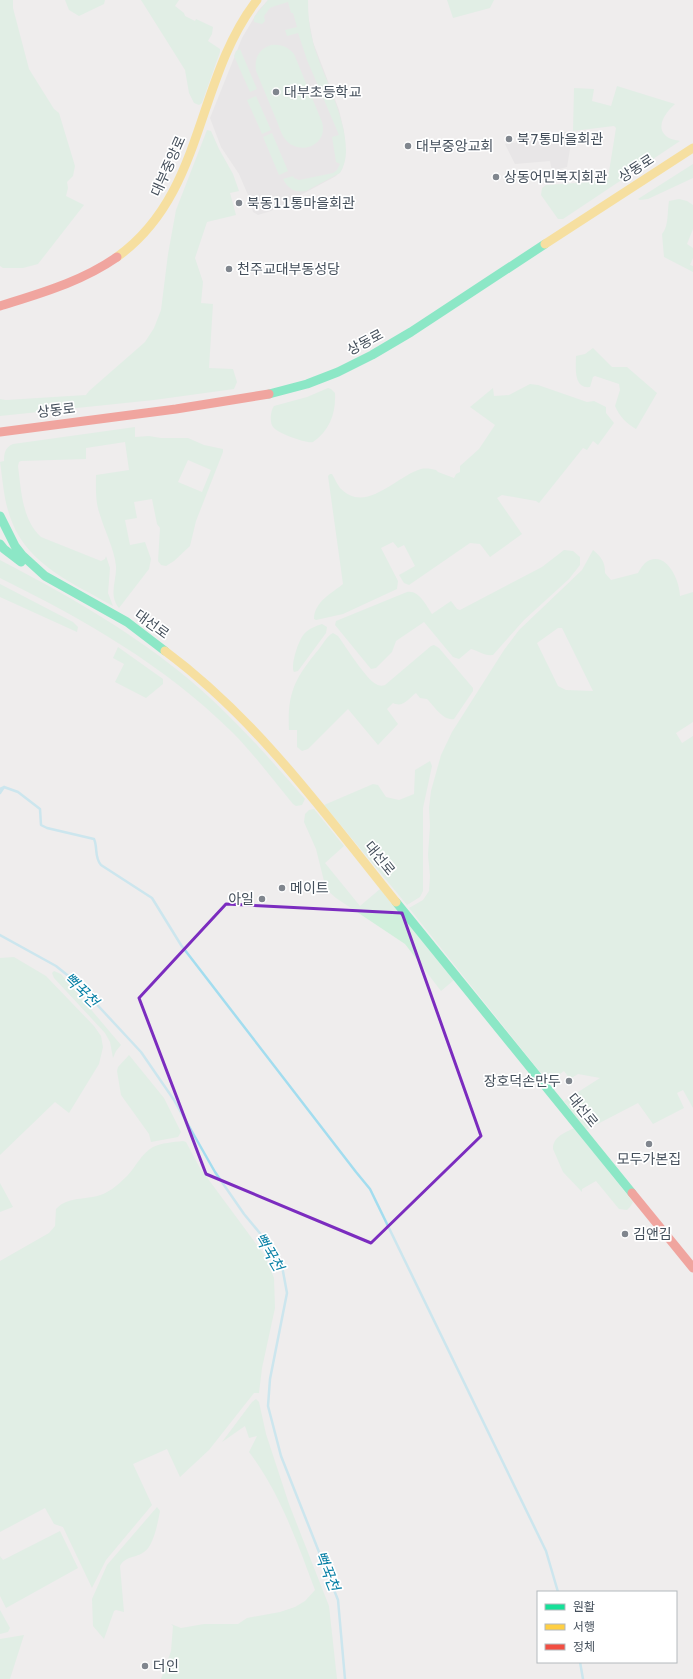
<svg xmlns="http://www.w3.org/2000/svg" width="693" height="1679" font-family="'DejaVu Sans','Noto Sans KR',sans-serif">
  <rect width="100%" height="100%" fill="#efeded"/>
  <path fill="#e0dedf" d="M268 0H308V15L313 42 339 110 344 131 345 158 342 169 336 176 271 211 258 215 253 212 248 195 239 174 221 147 210 118 242 38 258 11Z
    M573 131 567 167 552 171 550 161 515 164 505 144 518 142 517 138Z"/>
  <path fill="#d1efdc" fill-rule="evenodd" d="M0 0H13V8L29 69 54 109 59 113 75 166 73 176 67 182 68 188 66 196 84 205 38 264 23 268H3L0 266Z
    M65 0H105L104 4 79 16 69 10Z
    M141 0H179L175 6 184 13 185 16 195 21 196 19 213 27 212 34 208 41 220 49V52L202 103 199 105 194 103 189 93 185 70Z
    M268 0H308C308 14 309 28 313 42 321 75 361 141 340 173L306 191C295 193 288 189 283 179L293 176 294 178 299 180 333 173 337 170 340 164 336 162 332 137 339 135 307 60 298 33 287 36 285 30 297 27 293 13H291L288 2 275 6 270 8 264 16 265 21 262 24 254 22V17Z
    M447 0H494L490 8 453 18Z
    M271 45C281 44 288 47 294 54L322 122C329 145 299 157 285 139 281 134 279 126 276 119 269 103 263 87 256 71 254 58 259 49 271 45Z
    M240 49 257 89 250 92 234 56 236 51Z
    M617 86 675 104C668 110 655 125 665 135 668 139 676 140 680 141L563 219H558L541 195 542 188 546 185 606 181 608 178 616 128 614 126 573 131 574 88 594 89 592 101 611 106Z
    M256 96 271 130 262 134 247 100Z
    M207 130 211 131 219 149 233 174 239 191 230 193 236 215 207 222 195 258 203 282 201 303 213 304 209 368 233 369 237 382 234 389 154 400 0 416V399L6 400 86 395 89 391 145 342 154 328 161 310 168 254 176 210Z
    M272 133 288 171 279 175 263 137Z
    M693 164V178L648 199 640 200 638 199Z
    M679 199 687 201 693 205V229L687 244 693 248V258L690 265 693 266V272L664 257 662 234C669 226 667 212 669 201Z
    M593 348 612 367H627L657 393 636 429C626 423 620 417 615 406L620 390 619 384 595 376 593 377 590 387C573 389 576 367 576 356L585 354Z
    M530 384 538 385 587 402 594 401 606 407V413L614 423 598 445 593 441 587 450 583 448 539 503 536 501 502 495 497 498 522 534 490 557 480 544 470 543 409 585 404 583 399 575 415 566 404 545 398 548 393 542 381 548 398 581 397 589 343 614 316 620 314 619C314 602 332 593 343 584L328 476 330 474H332C335 479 337 484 340 488 366 515 396 476 421 469 426 468 432 469 436 470L438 472 454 478 456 474 460 472V466L479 449 495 425 470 407 493 388 494 396 509 395Z
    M328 388 331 389 335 393C336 413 330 430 313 442 307 444 277 433 273 427 269 422 271 410 274 406L307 397Z
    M135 427V437L149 436 161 438H188L204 445 223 449V452L196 521 190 546 174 561 166 566 161 565 158 561 160 528 157 524 152 499 134 502 137 518 125 520 130 545 145 542 151 559 149 569 119 608C108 595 117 580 116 566 114 548 105 532 100 515 95 502 96 488 96 475L129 470 125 442 86 448V459L21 461 19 462 18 466C21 489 22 520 41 537L101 561 105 559 106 556 110 568 108 593 113 606C75 584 29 566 12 522 4 503 3 482 0 462L4 461C4 454 5 447 13 444ZM188 460 211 470 202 492 178 482Z
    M564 550 573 551 580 557V565L569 579 524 620 493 655C484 656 479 651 471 649L459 659 453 657 424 622 396 641 392 652 376 668 371 669 335 625 336 621 407 592C419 590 426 605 432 614L451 601 457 609 460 610 542 567Z
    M593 550C601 557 605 561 605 573L611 580 638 573C641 568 644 562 650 560 668 553 680 582 680 596L693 592V722L676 733 682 743 693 736V1108L683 1090 677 1093 684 1108 653 1124 638 1103 586 1130 564 1101 600 1078 578 1074 570 1079 564 1071 557 1076 540 1072 409 908 423 900 429 891 430 876 428 855 430 826 429 808 431 791 441 755 452 732 504 650 519 630 582 570ZM558 628H562L593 691 566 690 558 686 537 643Z
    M0 560C63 593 124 627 180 672 226 709 266 754 305 799L302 805 296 806 293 804C273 780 254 754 232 732 164 665 85 620 0 578Z
    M0 584 73 622 78 627 77 632 0 597Z
    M322 624 327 627 326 633 298 671 294 672C290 666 299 638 305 633 310 628 316 626 322 624Z
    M333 633 338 636C346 647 366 679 376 684 379 686 382 686 385 685L431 646 434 645 439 648 473 688V691L454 719C443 721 434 706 427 699L420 698 416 693C408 699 403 708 393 703L387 709 398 724 378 745 348 709 308 749 302 751 297 747V730H289C287 693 295 678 319 649 323 644 327 636 333 633Z
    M118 647 163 679V684L146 698 115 682 124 664 113 658Z
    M430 761 432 766 423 808V891L420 897 407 905 324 805 373 784 378 785 386 797 399 800 414 794 415 770Z
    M314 809 344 846 325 863 360 906 380 889 454 980 441 991 405 944 336 898 327 890 325 885 316 849 304 822 305 814 309 810Z
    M14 957 46 976 94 1026 101 1036 103 1047 99 1064 69 1113 55 1102 0 1155V958Z
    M54 971 61 974 121 1045 116 1051 113 1058 110 1042 105 1033 54 978 52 973Z
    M129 1055 164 1098 181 1132 178 1137 151 1142 149 1134 121 1095 117 1071 118 1067Z
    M574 1128 633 1202 630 1207 627 1210 619 1209 596 1181 582 1189V1192L563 1172 553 1149C553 1136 565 1133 574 1128Z
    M183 1141 186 1142 200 1168 265 1256 274 1278 275 1308 262 1368 259 1393H254L209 1450 180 1477 167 1449 133 1464 152 1505 106 1560 92 1588 63 1527 54 1524 45 1508 0 1532V1261L49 1233 55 1226 56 1209C70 1194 90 1202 107 1192 114 1189 123 1180 128 1175 137 1165 141 1154 153 1147 161 1143 174 1142 183 1141Z
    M0 1183 13 1207 0 1212Z
    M256 1399 259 1402 266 1434 289 1504 329 1606 337 1679H161L171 1651 173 1626 171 1624 181 1628 204 1624H238L247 1618 280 1612 295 1607 305 1601 315 1590C297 1542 280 1493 249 1452L257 1436 249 1438 245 1426 222 1442 252 1402Z
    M157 1507 160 1511C158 1521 154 1546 144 1552 136 1558 125 1556 120 1566L124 1612 116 1610 114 1611 104 1639 93 1626 92 1599 107 1565Z
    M60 1531 78 1568 6 1608 0 1596V1556L3 1560Z
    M0 1610 10 1628 8 1632 0 1634Z
    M24 1635 10 1679H0V1639Z"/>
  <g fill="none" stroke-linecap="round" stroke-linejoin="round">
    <path stroke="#a3ddef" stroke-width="2.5" d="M0 789 4 787 18 792 40 809 41 825 47 828 94 839C98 848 94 857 101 865L152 898 181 945 356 1172 370 1189 546 1551 558 1592
      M0 793 4 787
      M0 935 56 966 76 982 141 1052 174 1100 215 1172 244 1214 268 1243 282 1266 287 1293 270 1379 268 1406 281 1456 338 1600 345 1679
      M580 1662 583 1679"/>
    <path stroke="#16e098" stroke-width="9" d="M269 394 307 384 338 372 372 355 411 332 545 244
      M0 516 15 546 22 555 45 576 127 622 165 651
      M0 544 4 549 21 562
      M396 902 632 1193"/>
    <path stroke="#ffcf43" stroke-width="9" d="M545 244 693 148
      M117 257C205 194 195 80 257 0
      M165 651C257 719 325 814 396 902"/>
    <path stroke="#f24e42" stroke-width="9" d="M0 306C41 293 81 282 117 257
      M0 432 176 409 269 394
      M632 1193 693 1268"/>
  </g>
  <path d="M0 0H693V1679H0ZM226 904 402 913 481 1136 371 1243 206 1174 139 998Z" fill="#efeded" fill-opacity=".55" fill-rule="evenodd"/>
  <path fill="none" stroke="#7b2cbf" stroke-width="3" stroke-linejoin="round" d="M226 904 402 913 481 1136 371 1243 206 1174 139 998Z"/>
  <g fill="#80868e" stroke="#fff" stroke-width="1.5">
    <circle cx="276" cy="92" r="4"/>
    <circle cx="509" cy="139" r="4"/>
    <circle cx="408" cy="146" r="4"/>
    <circle cx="496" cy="177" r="4"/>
    <circle cx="239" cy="203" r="4"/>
    <circle cx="229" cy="269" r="4"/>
    <circle cx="282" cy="888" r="4"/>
    <circle cx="262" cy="899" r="4"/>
    <circle cx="569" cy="1081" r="4"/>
    <circle cx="649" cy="1144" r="4"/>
    <circle cx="625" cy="1234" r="4"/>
    <circle cx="145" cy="1666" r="4"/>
  </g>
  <g text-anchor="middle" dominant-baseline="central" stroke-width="3.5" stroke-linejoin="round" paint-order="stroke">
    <g font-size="14" fill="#444f5b" stroke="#fff" text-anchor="start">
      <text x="284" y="92">대부초등학교</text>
      <text x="517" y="139">북7통마을회관</text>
      <text x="416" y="146">대부중앙교회</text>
      <text x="504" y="177">상동어민복지회관</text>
      <text x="247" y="203">북동11통마을회관</text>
      <text x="237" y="269">천주교대부동성당</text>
      <text x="290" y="888">메이트</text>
      <text x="254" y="899" text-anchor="end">아일</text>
      <text x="561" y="1081" text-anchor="end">장호덕손만두</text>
      <text x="649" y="1159" text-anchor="middle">모두가본집</text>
      <text x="633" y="1234">김앤김</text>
      <text x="153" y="1666">더인</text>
    </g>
    <g font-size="14" fill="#444f5b" stroke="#fff">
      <text transform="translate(168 166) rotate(-66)">대부중앙로</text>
      <text transform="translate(636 168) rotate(-33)">상동로</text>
      <text transform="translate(365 342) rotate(-28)">상동로</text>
      <text transform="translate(56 410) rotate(-7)">상동로</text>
      <text transform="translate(152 624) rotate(36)">대선로</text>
      <text transform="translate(380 858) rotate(51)">대선로</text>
      <text transform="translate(583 1110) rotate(51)">대선로</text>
    </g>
    <g font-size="15" font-style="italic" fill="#067fa5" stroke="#fff">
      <text transform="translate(81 990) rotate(44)">뻑꾹천</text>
      <text transform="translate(269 1252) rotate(59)">뻑꾹천</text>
      <text transform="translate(327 1571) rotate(68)">뻑꾹천</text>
    </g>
  </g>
  <rect x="537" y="1591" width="140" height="72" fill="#ffffff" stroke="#b4b9bd"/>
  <rect x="545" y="1604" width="20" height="6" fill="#16e098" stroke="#b4b9bd"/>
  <text x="573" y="1611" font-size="12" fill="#444f5b">원활</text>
  <rect x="545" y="1624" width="20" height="6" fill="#ffcf43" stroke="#b4b9bd"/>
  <text x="573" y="1631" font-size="12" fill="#444f5b">서행</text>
  <rect x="545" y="1644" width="20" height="6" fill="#f24e42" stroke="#b4b9bd"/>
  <text x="573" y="1651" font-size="12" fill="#444f5b">정체</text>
</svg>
